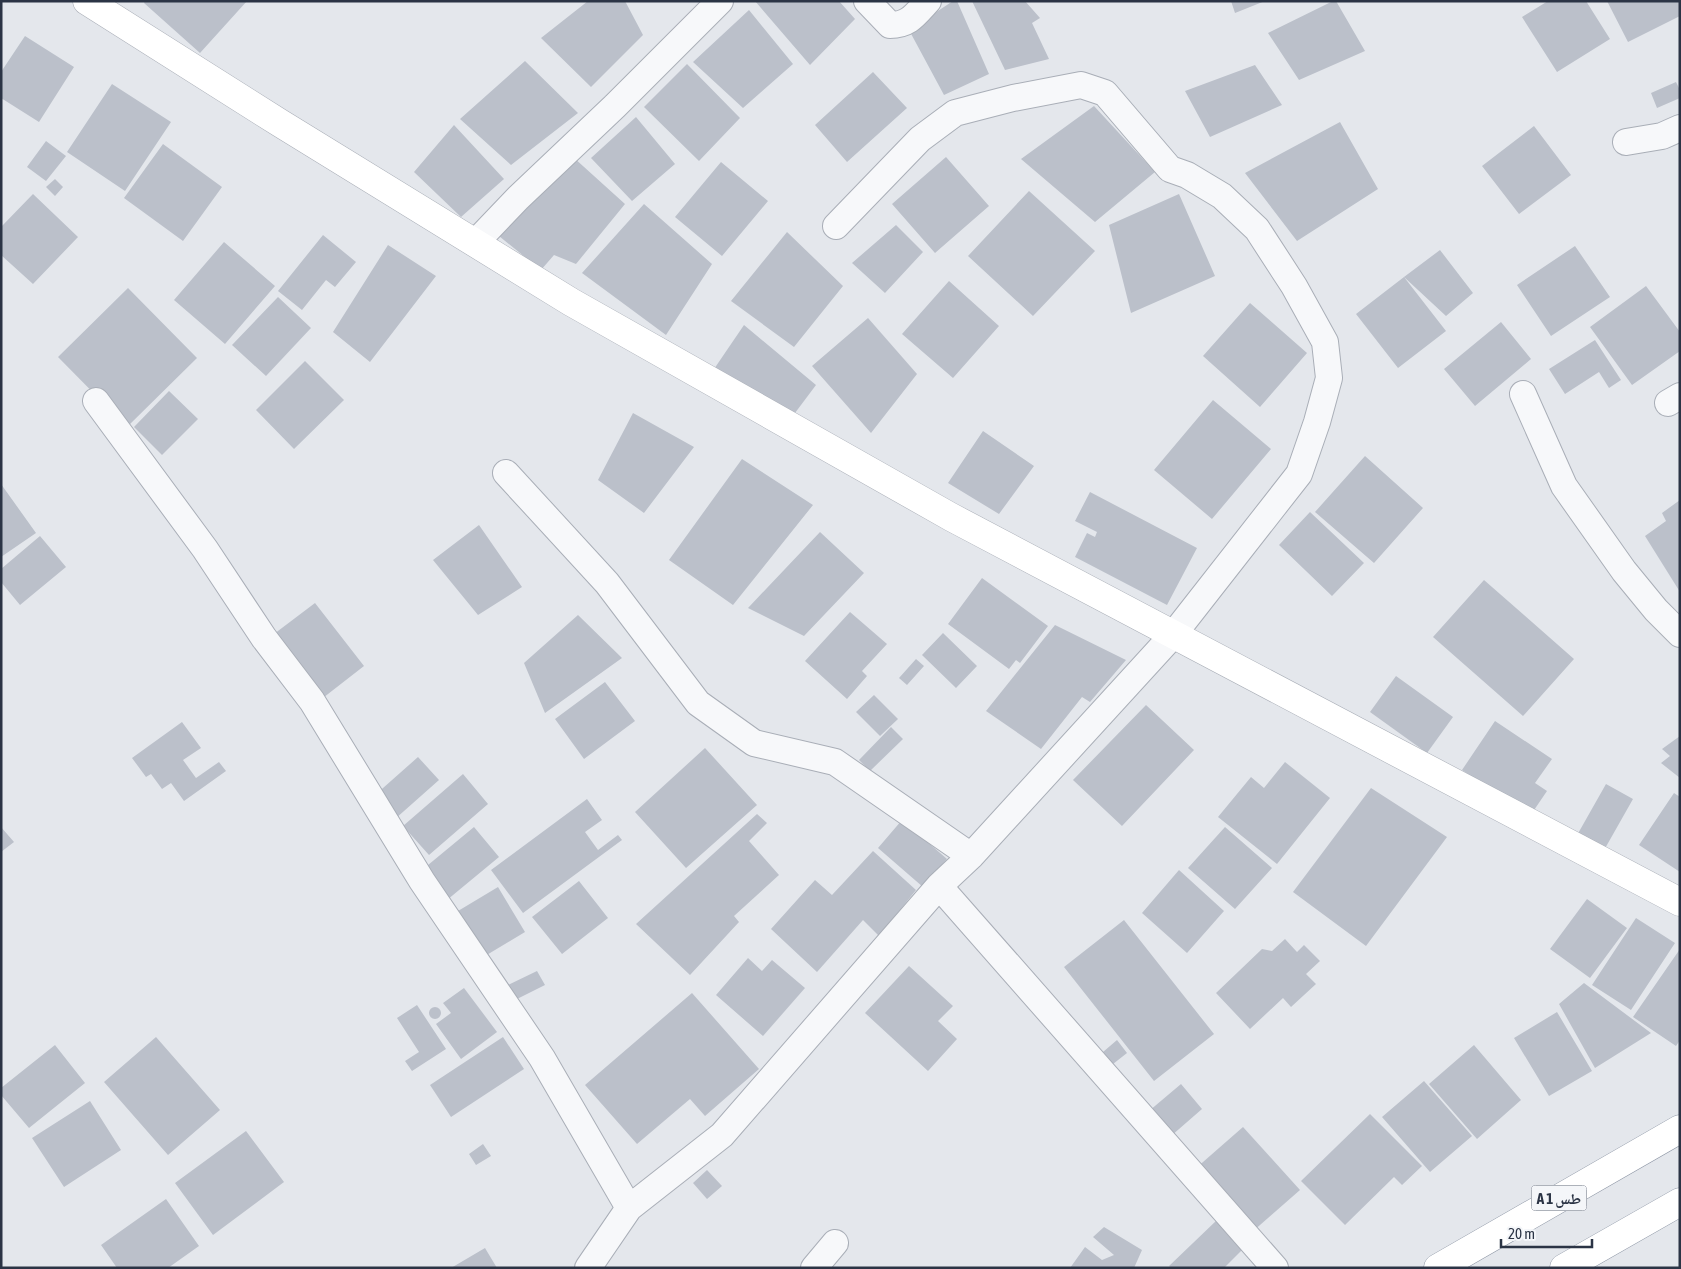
<svg xmlns="http://www.w3.org/2000/svg" width="1681" height="1269" font-family="'Asap Condensed','Noto Naskh Arabic',sans-serif">
  <rect width="100%" height="100%" fill="#e4e7ec"/>
  <path fill="#bbc0ca" d="M145 1H247L200 53 144 3Z
    M588 1H625L643 35 591 87 541 38Z
    M755 1H839L855 19 810 65Z
    M953 1H957L989 74 944 95 909 30Z
    M972 1H1025L1040 18 1032 23 1049 59 1005 70Z
    M1231 1H1265L1235 13Z
    M1333 1H1336L1365 51 1299 80 1268 33Z
    M1548 1H1586L1610 39 1557 72 1522 17Z
    M1607 1H1680V16L1628 42Z
    M749 10 793 64 743 108 693 62Z
    M25 36 74 67 39 122 1 98V72Z
    M525 61 578 113 511 165 460 119Z
    M687 64 740 118 699 161 644 107Z
    M1255 65 1282 105 1210 137 1185 91Z
    M873 72 907 108 847 162 815 125Z
    M1676 82 1680 90V98L1657 108 1651 93Z
    M112 84 171 122 125 191 67 152Z
    M1094 106 1155 172 1095 222 1021 159Z
    M636 117 675 164 632 201 591 158Z
    M1340 122 1378 189 1297 241 1245 173Z
    M454 125 504 179 461 217 414 172Z
    M1534 126 1571 175 1519 214 1482 166Z
    M46 141 66 156 46 181 27 167Z
    M163 144 222 187 183 241 124 198Z
    M573 157 625 204 576 264 554 255 541 270 499 236Z
    M946 157 989 206 935 253 892 204Z
    M721 162 768 201 722 256 675 217Z
    M55 179 63 187 55 196 46 187Z
    M1029 191 1095 251 1033 316 968 256Z
    M33 194 78 237 33 284 1 255V227Z
    M1179 194 1215 276 1131 313 1109 225Z
    M644 204 712 264 666 335 582 273Z
    M896 225 923 252 885 293 852 263Z
    M787 232 843 286 794 347 731 301Z
    M323 235 356 262 335 287 326 280 302 310 278 291Z
    M224 242 275 286 225 344 174 300Z
    M388 245 436 276 370 362 333 332Z
    M1575 246 1610 297 1551 336 1517 285Z
    M1440 250 1473 293 1446 316 1404 277 1446 331 1398 368 1356 314 1404 277Z
    M949 281 999 326 953 378 902 334Z
    M1646 286 1680 332V351L1632 385 1590 327Z
    M128 288 197 358 127 427 58 357Z
    M278 297 311 328 266 376 232 345Z
    M1250 303 1307 353 1260 407 1203 356Z
    M868 318 917 374 871 433 812 366Z
    M1501 322 1531 359 1475 406 1444 369Z
    M744 325 816 385 792 417 712 372Z
    M1595 340 1621 380 1609 388 1599 372 1565 394 1549 369Z
    M305 361 344 400 294 449 256 410Z
    M169 391 198 419 162 455 134 427Z
    M1213 400 1271 449 1212 519 1154 470Z
    M633 413 694 447 644 513 598 480Z
    M983 431 1034 466 999 514 948 483Z
    M1365 456 1423 508 1374 563 1315 512Z
    M742 459 813 505 733 605 669 560Z
    M1 484 36 533 1 557Z
    M1090 492 1197 548 1167 605 1075 557 1087 533 1095 537 1097 532 1075 521Z
    M1680 500V592L1645 536 1666 521 1662 513Z
    M1310 512 1364 563 1332 596 1279 545Z
    M479 525 522 587 478 615 433 560Z
    M820 532 864 573 804 636 748 608Z
    M40 536 66 567 20 605 1 582V569Z
    M982 578 1048 626 1020 663 1016 660 1009 669 948 624Z
    M1484 580 1574 659 1523 716 1433 637Z
    M315 603 364 666 319 701 270 637Z
    M850 612 887 644 862 671 867 676 847 699 805 661Z
    M578 615 622 658 545 713 524 663Z
    M1055 625 1126 660 1090 702 1082 697 1041 749 986 711Z
    M943 633 977 666 956 688 922 655Z
    M916 659 924 666 907 685 899 678Z
    M1396 676 1453 717 1427 753 1370 712Z
    M605 682 635 721 584 759 555 719Z
    M874 695 898 719 880 736 856 712Z
    M1146 705 1194 750 1122 826 1073 780Z
    M1495 721 1552 759 1535 783 1547 791 1530 816 1462 770Z
    M182 722 201 748 183 760 196 778 219 762 226 771 184 801 171 783 162 789 151 774 146 777 132 758Z
    M891 727 903 739 870 771 859 760Z
    M1680 736V778L1661 763 1670 756 1662 749Z
    M705 748 757 805 686 868 635 812Z
    M418 757 439 780 395 819 374 796Z
    M1285 762 1330 798 1277 864 1218 817 1251 777 1264 788Z
    M463 774 488 804 429 855 403 826Z
    M1606 784 1633 799 1603 852 1576 837Z
    M1371 788 1447 837 1366 946 1293 892Z
    M1674 793 1680 797V872L1639 845Z
    M587 799 602 820 585 832 598 850 618 835 622 840 523 913 491 870Z
    M757 814 767 823 749 841 779 875 734 916 739 922 690 975 636 924Z
    M902 820 947 859 923 887 878 848Z
    M1 827 14 842 1 852Z
    M474 827 499 857 447 900 422 870Z
    M1225 827 1272 868 1235 909 1188 868Z
    M873 851 916 890 879 936 863 920 817 972 771 929 815 880 832 895Z
    M1179 870 1224 911 1187 953 1142 913Z
    M579 881 608 918 562 954 532 917Z
    M498 887 525 932 485 956 458 911Z
    M1587 899 1627 928 1590 978 1550 949Z
    M1636 918 1675 943 1631 1010 1592 985Z
    M1124 920 1214 1034 1154 1081 1064 967Z
    M1285 939 1297 952 1304 945 1320 961 1306 974 1316 984 1291 1007 1283 998 1250 1029 1216 993 1262 949 1272 951Z
    M1680 949V1040L1676 1046 1633 1017Z
    M748 958 762 971 772 960 805 988 763 1036 716 995Z
    M909 966 953 1006 938 1021 957 1039 928 1071 865 1013Z
    M537 971 545 985 515 1000 508 985Z
    M1584 983 1651 1033 1595 1068 1559 1004Z
    M464 988 497 1032 461 1059 436 1024 451 1013 443 1003Z
    M692 993 759 1069 705 1116 690 1099 637 1144 585 1085Z
    M417 1005 446 1049 412 1071 405 1061 419 1052 397 1018Z
    M429 1013a6 6 0 1 1 12 0a6 6 0 1 1-12 0Z
    M1557 1012 1592 1071 1549 1096 1514 1038Z
    M156 1037 220 1110 168 1155 104 1082Z
    M503 1037 524 1069 451 1117 430 1085Z
    M1117 1040 1127 1053 1113 1064 1103 1052Z
    M55 1045 85 1083 29 1128 1 1095V1088Z
    M1474 1045 1521 1100 1477 1139 1429 1084Z
    M1424 1081 1472 1136 1430 1172 1382 1117Z
    M1181 1084 1202 1109 1171 1136 1149 1111Z
    M90 1101 121 1150 64 1187 32 1138Z
    M1370 1114 1422 1166 1402 1185 1394 1177 1345 1225 1301 1181Z
    M1243 1127 1300 1190 1252 1232 1195 1169Z
    M246 1131 284 1182 213 1235 175 1183Z
    M483 1144 491 1156 476 1165 469 1154Z
    M707 1170 722 1186 707 1199 693 1183Z
    M166 1199 199 1246 168 1268H117L101 1245Z
    M1217 1220 1244 1248 1224 1268H1171L1169 1266Z
    M1104 1227 1142 1250 1134 1268H1070L1085 1247 1102 1260 1114 1255 1093 1237Z
    M485 1248 497 1268H451Z"/>
  <g fill="none" stroke-linecap="round" stroke-linejoin="round">
    <g stroke="#a9aeb7" stroke-width="28">
      <path id="street" d="M867 1 890 25C909 25 915 15 928 1
        M1626 142 1662 136 1680 128
        M475 243 518 198 615 106 720 1
        M1523 394 1564 486 1624 571 1656 610 1680 634
        M96 401 205 549 264 638 312 701 422 881 542 1058 629 1208
        M1668 403 1680 396
        M506 473 607 583 698 703 754 743 835 762 971 856
        M939 886 1275 1268
        M588 1268 629 1208 722 1135 939 886 971 856 1173 635 1299 474 1317 422 1329 378 1325 342 1294 286 1257 229 1222 196 1187 175 1170 169 1105 93 1081 85 1013 98 955 113 920 139 836 226
        M814 1268 835 1243"/>
    </g>
    <g stroke="#a9aeb7" stroke-width="29">
      <path id="secondary" d="M87 1 280 123 571 302 951 517 1680 902"/>
    </g>
    <g stroke="#8b94a3" stroke-width="29">
      <path id="highway" d="M1438 1268 1680 1129
        M1564 1268 1680 1202"/>
    </g>
    <use href="#street" stroke="#f7f8fa" stroke-width="26"/>
    <use href="#secondary" stroke="#fff" stroke-width="28"/>
    <use href="#highway" stroke="#fff" stroke-width="28"/>
  </g>
  <g text-anchor="middle" dominant-baseline="central" stroke-width="4" stroke-linejoin="round" paint-order="stroke">
    <rect fill="#f4f6f9" stroke="#676e7b" stroke-width="1" x="1531.5" y="1185.5" width="55" height="25" rx="4"/>
    <g font-size="15" font-weight="bold" fill="#2b3445">
      <text x="1559" y="1198">A 1 طس</text>
    </g>
  </g>
  <rect width="1681" height="1269" fill="none" stroke="#2b3445" stroke-width="5"/>
  <path d="M1501 1239v8h91v-8" fill="none" stroke="#2b3445" stroke-width="2.5"/>
  <text x="1508" y="1239" font-size="15" fill="#2b3445" stroke="#f4f6f9" stroke-width="4" paint-order="stroke">20 m</text>
</svg>
